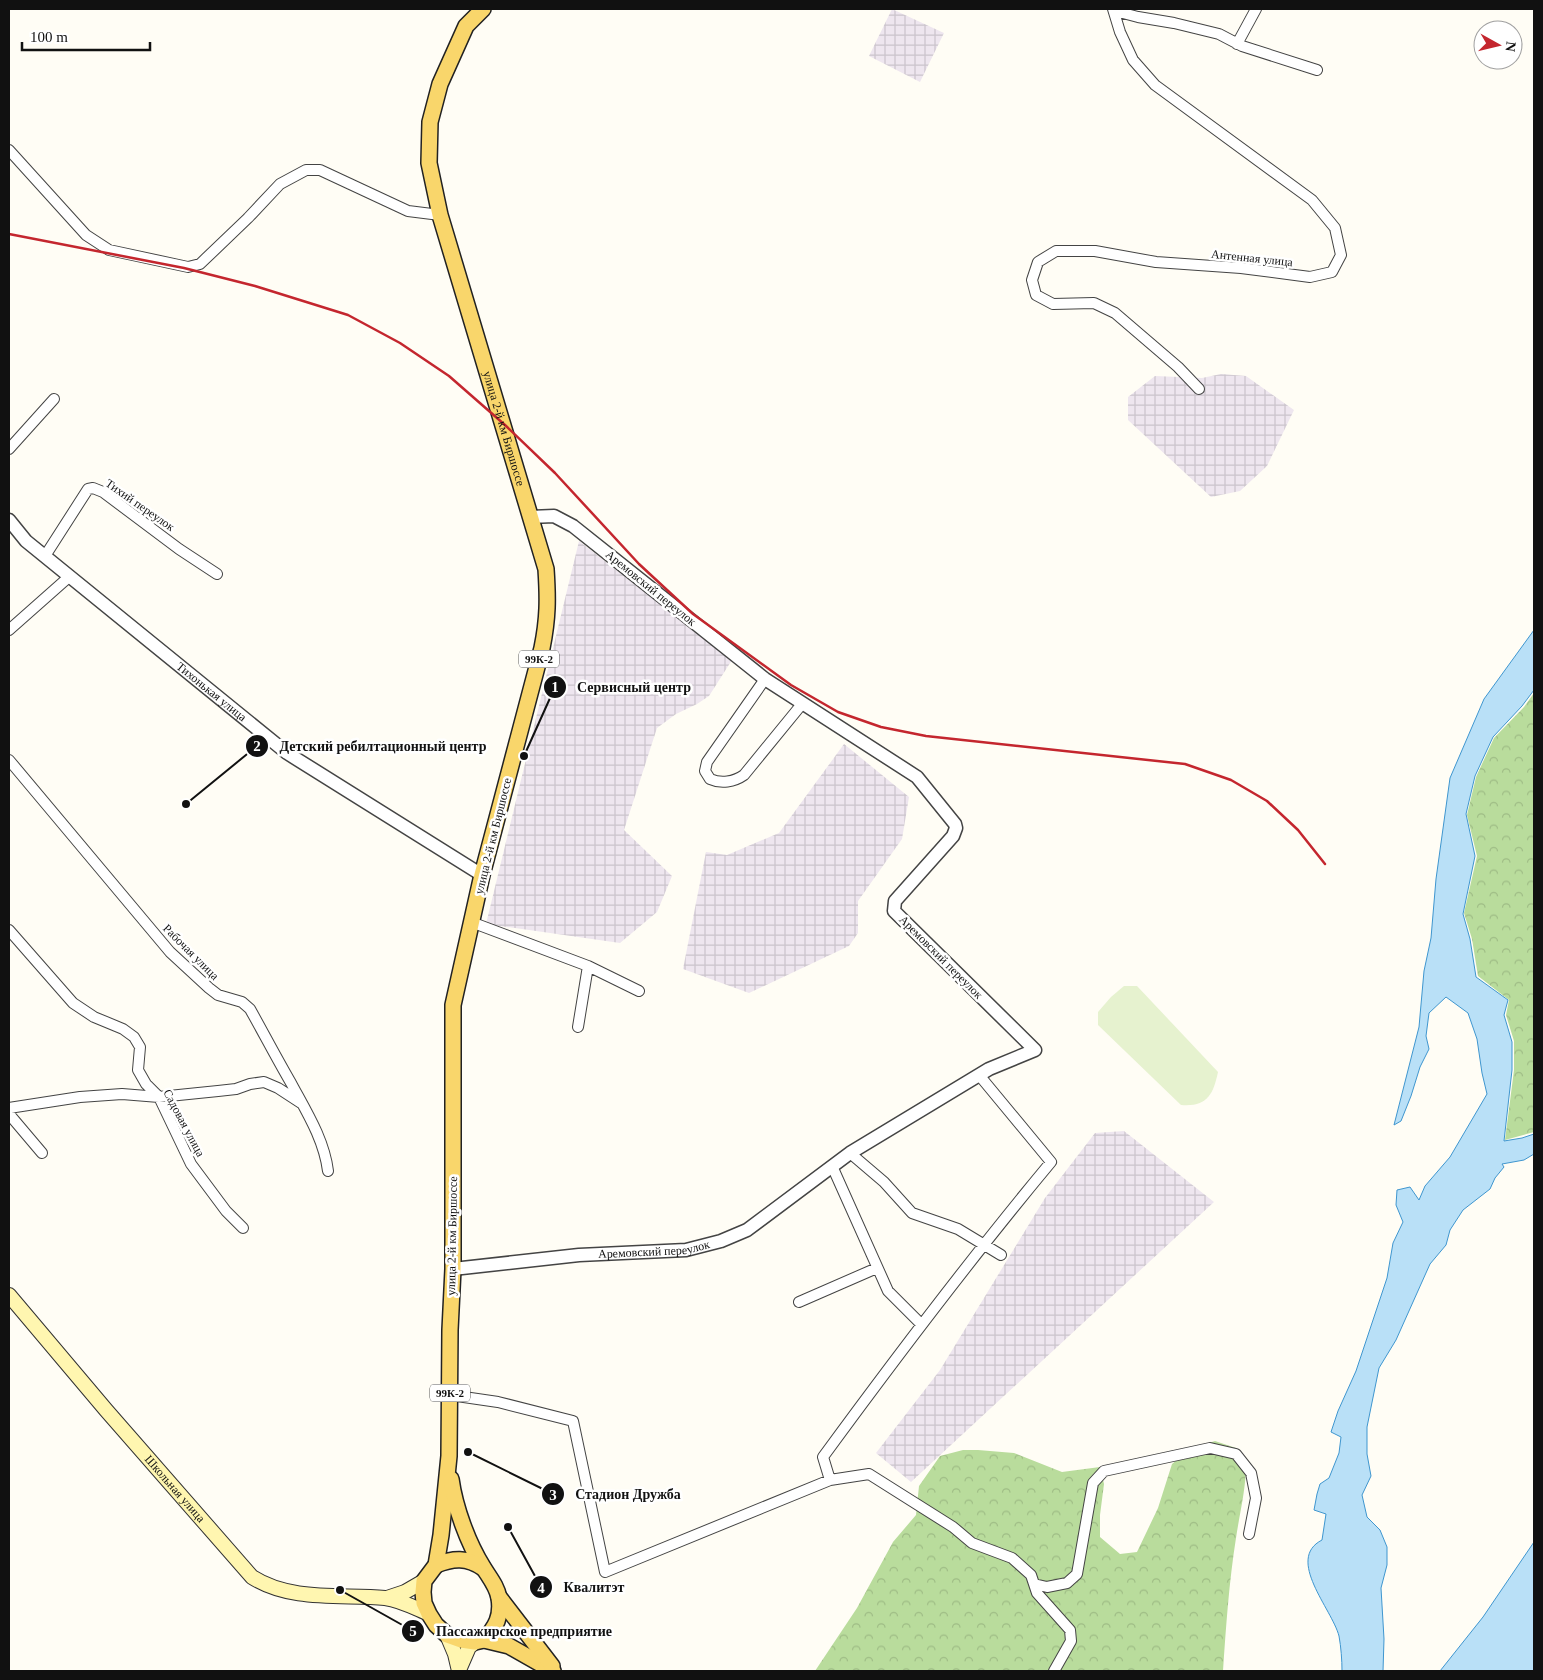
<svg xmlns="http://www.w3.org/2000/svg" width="1543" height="1680" font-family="'Times New Roman',serif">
  <defs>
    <pattern id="industrial-grid" width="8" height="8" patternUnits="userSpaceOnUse" patternTransform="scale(1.25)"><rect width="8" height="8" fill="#eee6ef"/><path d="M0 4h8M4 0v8" fill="none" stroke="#cbc4cc"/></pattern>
    <pattern id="forest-crowns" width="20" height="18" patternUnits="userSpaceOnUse" patternTransform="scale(1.25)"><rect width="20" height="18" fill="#b9dc9c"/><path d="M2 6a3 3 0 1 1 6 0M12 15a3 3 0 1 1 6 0" fill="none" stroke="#9ebc85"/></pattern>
  </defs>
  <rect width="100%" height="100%" fill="#fffdf5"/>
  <path fill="url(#industrial-grid)" d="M892 9 944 33 920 82 869 56Z
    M1221 374 1246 376 1294 410 1267 466 1240 491 1211 497 1128 420V397L1155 376 1202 378Z
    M579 541 732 660 709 696 697 704 676 714 657 728 624 830 672 876 657 912 620 943 486 924Z
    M844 744 909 797 902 839 858 901V933L849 946 749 993 683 969 706 852 727 855 779 833Z
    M1124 1131 1214 1202 911 1482 876 1453 940 1370 1045 1198 1095 1133Z"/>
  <path fill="url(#forest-crowns)" d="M1534 693V1132L1505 1140 1514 1070V1041L1506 1015 1509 1000 1478 976 1472 939 1464 913 1477 856 1467 815 1476 777 1494 738 1524 707Z
    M1215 1441 1236 1448 1246 1458C1247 1485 1240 1511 1236 1538 1229 1582 1226 1627 1223 1671H815L857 1608 893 1542 916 1515 919 1486 940 1456 963 1450H978L1014 1453 1062 1472 1100 1467 1104 1484 1100 1515V1537L1120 1554 1137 1552 1158 1508 1172 1464 1190 1449Z"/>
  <path fill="#e6f2cf" d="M1124 986H1137L1218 1072C1213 1095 1207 1107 1181 1105L1098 1025V1012L1111 997Z"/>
  <path fill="#b9e0f7" stroke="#3f96cf" d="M1534 630V690L1522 706 1493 737 1475 776 1466 814 1475 856 1463 914 1470 939 1476 977 1508 1000 1504 1015 1512 1042V1070L1504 1141 1522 1138 1534 1134V1154L1524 1160 1502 1164 1504 1167 1495 1178 1490 1189 1463 1210 1450 1230 1446 1245 1430 1264 1396 1340 1379 1368 1367 1427V1454L1371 1476 1362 1495 1367 1517 1380 1530 1387 1547V1565L1381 1588 1384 1639 1383 1671H1342C1342 1660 1341 1647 1339 1636 1332 1609 1285 1559 1322 1540L1326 1514 1314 1510 1317 1494 1320 1484 1329 1478 1339 1453 1341 1437 1331 1432 1338 1411 1356 1371 1387 1278 1393 1243 1403 1222 1396 1205 1397 1190 1410 1187 1419 1200 1425 1186 1450 1157 1487 1094 1482 1073 1477 1039 1468 1013 1446 997 1429 1013 1426 1036 1429 1049 1420 1067 1411 1096 1401 1121 1394 1125 1419 1027 1424 971 1431 938 1436 879 1450 778 1484 699Z
    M1534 1542V1671H1440L1483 1617Z"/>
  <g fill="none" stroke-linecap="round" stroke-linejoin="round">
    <g stroke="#444" stroke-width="12">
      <path id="minor" d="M1113 9 1120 32 1133 60 1155 85 1312 200 1335 228 1341 255 1332 272 1310 277 1241 268 1156 262 1095 251H1056L1038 262 1032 280 1036 295 1053 304 1094 303 1115 313 1178 367 1199 389
        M1113 9 1119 12 1138 17 1174 23 1219 34 1242 46 1317 70
        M1237 44 1256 9
        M9 150 86 235 109 250 188 267 200 264 248 218 280 184 306 170H320L408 211 440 215
        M9 449 54 399
        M45 556 88 489 93 488 103 492 179 549 217 574
        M9 630 70 576
        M765 679 707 762 705 771 710 779C721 784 734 782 744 775L802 704
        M9 760 170 952 209 988 218 995 242 1002 250 1009C264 1034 277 1059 291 1083 306 1111 324 1139 328 1171
        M471 922 588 966 578 1027
        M9 930 73 1003 94 1017 123 1029 134 1037 140 1047 138 1070 146 1084 159 1097 191 1164 226 1211 243 1228
        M588 966 639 991
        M9 1108 80 1097 122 1094 159 1097 218 1091 236 1089 250 1084 264 1082 278 1088 301 1103
        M9 1114 42 1153
        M850 1153 884 1182 912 1213 958 1229 1001 1255
        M832 1166 888 1291 921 1324
        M799 1302 877 1268
        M450 1395 498 1402 573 1421 605 1572 830 1480 869 1474 953 1527 972 1543 1012 1558 1031 1575 1037 1593 1070 1630 1071 1641 1054 1671
        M830 1480 823 1457C897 1356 971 1258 1051 1162L979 1075
        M1034 1584 1047 1587 1067 1583 1077 1574 1093 1483 1104 1471 1210 1448 1236 1454 1251 1473 1256 1498 1249 1534"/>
    </g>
    <g stroke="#444" stroke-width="15">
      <g id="tertiary">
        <path id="s1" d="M9 520 26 541 287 753 482 875"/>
        <path id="s2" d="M453 1269 579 1255 686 1250 721 1241 747 1230 850 1153 989 1069 1035 1050 894 911 895 901 953 836 956 828 955 824 917 777 765 679 573 526 554 516 530 517"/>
      </g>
    </g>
    <g stroke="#333" stroke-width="16">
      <g id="secondary">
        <path id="s3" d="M9 1295 106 1410 252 1577C291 1602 342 1594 385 1598 401 1600 415 1608 429 1614"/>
        <path d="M387 1598 405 1592 424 1581"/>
        <path d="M447 1635 455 1654 459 1671"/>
        <path d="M459 1670 469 1647 475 1642"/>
      </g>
    </g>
    <g stroke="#222" stroke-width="18">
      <g id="primary">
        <path id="s4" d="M483 9 466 26 440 84 430 122 429 163 440 215 546 569C548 599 548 618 542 648L482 875 453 1005V1269L450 1330 449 1456 441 1535 436 1565 424 1581 423 1592 424 1603 429 1614 436 1625 447 1635 461 1640 475 1642 484 1640 509 1646 553 1671"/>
        <path d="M451 1479C455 1508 468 1543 483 1567 489 1577 497 1586 499 1598 502 1616 496 1627 484 1640"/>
        <path d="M436 1565C453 1558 467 1557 483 1568"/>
        <path d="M499 1597 552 1666"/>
      </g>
    </g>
    <use href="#minor" stroke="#fff" stroke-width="10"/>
    <use href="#tertiary" stroke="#fff" stroke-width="12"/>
    <use href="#secondary" stroke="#fff6b0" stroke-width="14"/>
    <use href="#primary" stroke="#f9d66b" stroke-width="15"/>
    <path stroke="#c4262e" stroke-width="2.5" d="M9 234 184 268 255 286 348 315 400 343 449 376 505 425 555 473 639 564 693 614 791 685 838 712 881 727 926 736 1185 764 1231 780 1267 801 1298 830 1325 864"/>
  </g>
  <g text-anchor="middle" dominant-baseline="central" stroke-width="5" stroke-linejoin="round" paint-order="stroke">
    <g fill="#fff" stroke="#585858" stroke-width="1">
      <rect x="519" y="650.5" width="40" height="17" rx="4"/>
      <rect x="430" y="1384.5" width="40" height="17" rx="4"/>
    </g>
    <g font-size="11" font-weight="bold" fill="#111">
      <text x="539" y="659">99К-2</text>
      <text x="450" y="1393">99К-2</text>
    </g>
    <g font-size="12" fill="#111" stroke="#fff">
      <text transform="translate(1252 258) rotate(6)">Антенная улица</text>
      <text stroke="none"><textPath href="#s4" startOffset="444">улица 2-й км Биршоссе</textPath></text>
      <text transform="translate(140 505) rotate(35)">Тихий переулок</text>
      <text transform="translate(651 588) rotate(39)">Аремовский переулок</text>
      <text stroke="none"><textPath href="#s1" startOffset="266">Тихонькая улица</textPath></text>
      <text transform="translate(493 836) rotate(-76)">улица 2-й км Биршоссе</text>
      <text transform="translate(191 952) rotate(45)">Рабочая улица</text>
      <text transform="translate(941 957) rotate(45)">Аремовский переулок</text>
      <text transform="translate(184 1123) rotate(62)">Садовая улица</text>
      <text transform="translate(452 1236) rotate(-89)">улица 2-й км Биршоссе</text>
      <text stroke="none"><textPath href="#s2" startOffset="202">Аремовский переулок</textPath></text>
      <text stroke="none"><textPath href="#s3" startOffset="255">Школьная улица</textPath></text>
    </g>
  </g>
  <path fill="none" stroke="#111" stroke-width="2" d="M524 756L555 687M186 804L257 746M468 1452L553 1494M508 1527L541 1587M340 1590L413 1631"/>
  <g fill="#111" stroke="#fff" stroke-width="2">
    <circle cx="524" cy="756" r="5"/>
    <circle cx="186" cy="804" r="5"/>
    <circle cx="468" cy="1452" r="5"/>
    <circle cx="508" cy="1527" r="5"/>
    <circle cx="340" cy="1590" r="5"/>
    <circle cx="555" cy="687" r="12"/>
    <circle cx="257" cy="746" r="12"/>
    <circle cx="553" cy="1494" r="12"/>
    <circle cx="541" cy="1587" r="12"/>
    <circle cx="413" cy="1631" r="12"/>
  </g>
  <g font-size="15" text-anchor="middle" font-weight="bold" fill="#fff">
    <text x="555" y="692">1</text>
    <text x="257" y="751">2</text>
    <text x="553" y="1500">3</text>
    <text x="541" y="1593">4</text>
    <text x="413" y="1636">5</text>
  </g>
  <g font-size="14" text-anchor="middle" font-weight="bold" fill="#111" stroke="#fff" stroke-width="5" stroke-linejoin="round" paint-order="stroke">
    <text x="634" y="692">Сервисный центр</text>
    <text x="383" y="751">Детский ребилтационный центр</text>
    <text x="628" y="1499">Стадион Дружба</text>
    <text x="594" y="1592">Квалитэт</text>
    <text x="524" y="1636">Пассажирское предприятие</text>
  </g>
  <rect width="1543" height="1680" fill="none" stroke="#111111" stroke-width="20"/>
  <g transform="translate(1498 45) rotate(98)"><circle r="24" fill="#ffffff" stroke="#a0a0a0"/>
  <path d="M0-4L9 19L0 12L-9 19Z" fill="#c4262e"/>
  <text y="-8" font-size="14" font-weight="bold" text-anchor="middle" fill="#111111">N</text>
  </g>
  <path d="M22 42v8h128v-8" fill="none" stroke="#111111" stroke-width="2.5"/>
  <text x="30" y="42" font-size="15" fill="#111111" stroke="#ffffff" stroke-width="4" paint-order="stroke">100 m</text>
</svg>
